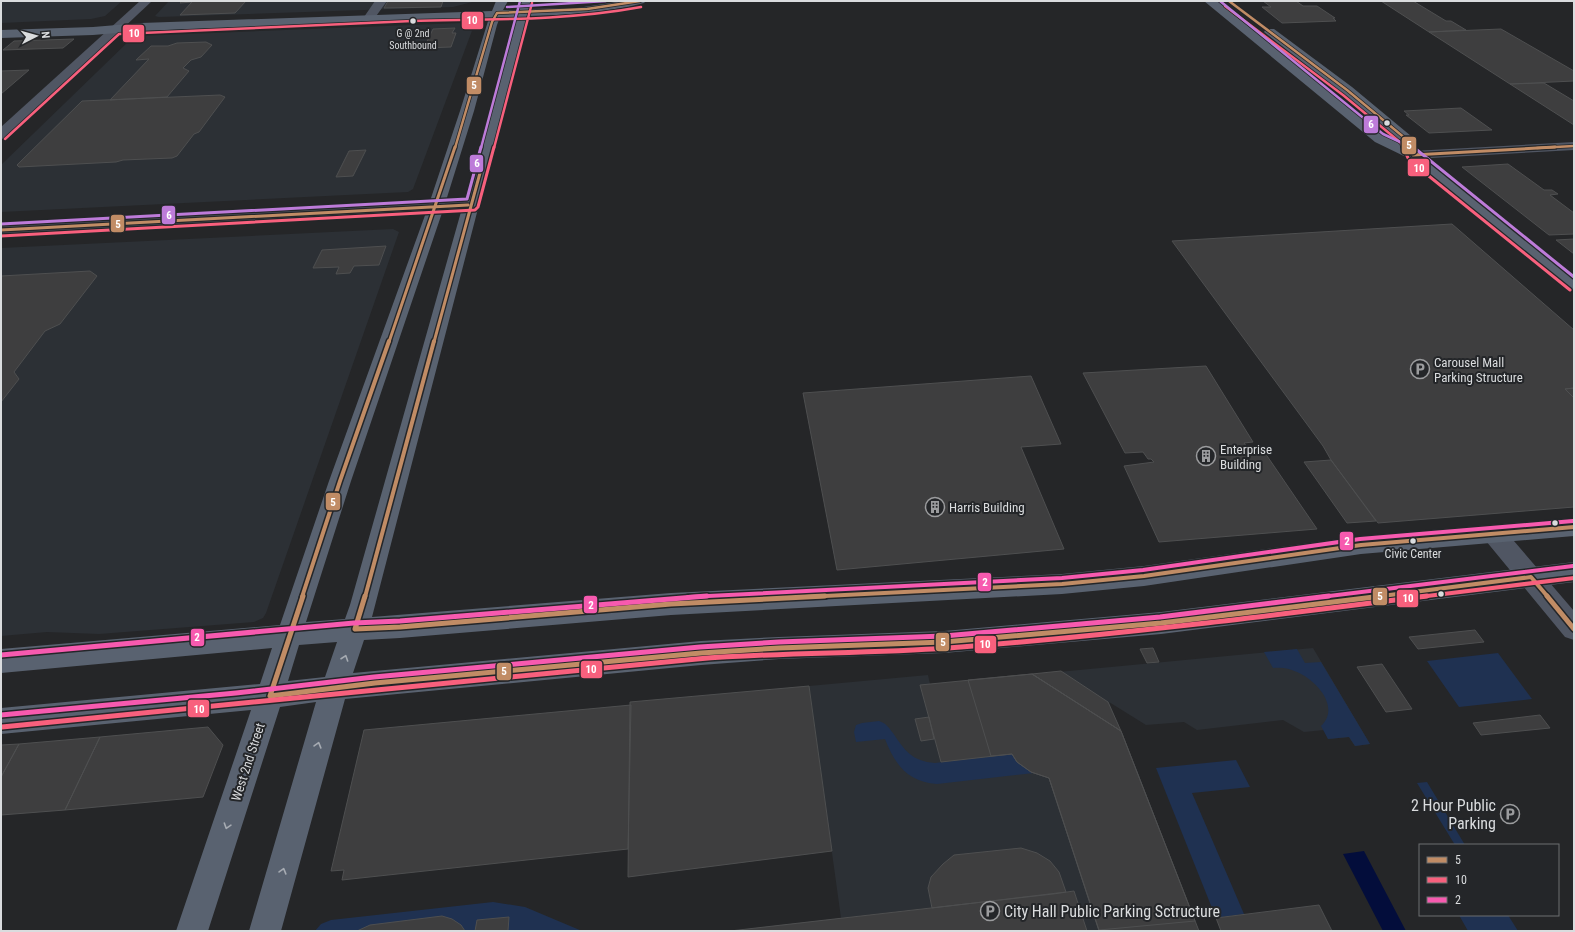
<svg xmlns="http://www.w3.org/2000/svg" width="1575" height="932" font-family="'Roboto Condensed',sans-serif">
  <rect width="100%" height="100%" fill="#252628"/>
  <path fill="#2c3035" d="M1 1H122L105 16 91 19 1 23Z
    M169 1H476L453 7 159 17 155 16Z
    M461 23 473 28 413 189 408 192 1 212V165L129 41 139 36Z
    M393 229 399 232 266 613 263 618 254 622 99 634 47 632 1 636V248Z
    M1313 648 1370 744 1355 746 1349 737 1328 739 1324 730 1304 732 1283 720 1197 730 1184 722 1146 725 1109 702 1137 770 1199 931H1087L1074 891 841 918 809 686 928 675 930 684Z"/>
  <path fill="#1f3151" d="M1297 649 1305 663 1321 662 1370 744 1355 746 1349 737 1328 739 1321 726C1341 707 1316 680 1297 672 1289 668 1281 667 1273 668L1264 652Z
    M1498 653 1532 699 1459 707 1427 661Z
    M879 721C886 723 889 728 893 733 905 751 912 761 935 763L1012 754 1034 773 937 784C908 782 895 765 885 739L856 742 854 732 856 725 862 723Z
    M1236 760 1250 787 1192 793 1244 914 1216 918 1156 768Z
    M1427 782 1465 845H1455L1417 783Z
    M493 902 525 907 582 931H508L509 917 477 920 475 931H465C459 922 452 919 442 916L357 931H315L321 924 331 920Z
    M1459 915H1508L1518 931H1468Z"/>
  <path fill="#030d3b" d="M1364 851 1406 931H1383L1343 854Z"/>
  <path fill="#3e3e3f" stroke="#4e4f50" d="M182 1H246L235 13 180 15 192 2 180 3Z
    M388 1H443L441 7 384 8Z
    M1263 1H1296L1303 6H1317L1335 18H1333L1336 21 1282 23 1262 7H1271Z
    M1381 1H1413L1446 21H1451L1466 30 1429 32Z
    M455 28 452 33H456L451 47 424 48 433 29Z
    M1501 29 1574 71V81L1510 84 1429 32Z
    M74 39 63 48 3 50 14 41Z
    M206 42 212 45 201 57 191 60 183 68 189 71 167 97 110 100 149 59 136 60 151 46H168L177 43Z
    M29 70 1 94V71Z
    M1544 83 1574 101V125L1510 84Z
    M220 95 225 97 199 132 194 134 177 156 172 158 123 160 116 162 19 167 17 165 82 101Z
    M1461 108 1492 130 1429 133 1406 115H1409L1404 111Z
    M366 150 353 176 336 177 349 151Z
    M1508 164 1544 190H1552L1558 194 1550 195 1574 213V234L1549 235 1462 167Z
    M1452 224 1574 330V388L1565 389 1574 398V507L1378 523 1331 460 1323 446 1172 241Z
    M1574 239V254L1556 240Z
    M386 246 379 265 354 266 350 273 336 274 339 267 313 268 322 250Z
    M90 271 97 276 60 324 45 331 14 372 19 379 1 402V276Z
    M1206 366 1253 442 1244 443 1250 451 1263 450 1317 529 1159 542 1124 466 1154 462 1151 459H1148L1143 452 1125 453 1083 373Z
    M1031 376 1061 444 1021 447 1064 549 837 570 803 393Z
    M1574 388V398L1565 389Z
    M1331 460 1376 521 1347 523 1304 462Z
    M1475 630 1484 642 1418 649 1409 637Z
    M1153 648 1159 662 1147 663 1140 649Z
    M1382 664 1412 709 1386 712 1357 667Z
    M1061 671 1108 702 1121 731 1032 674Z
    M1032 674 1121 731 1195 921 1099 930 1049 778 1031 772 1017 762 1012 754 991 756 968 680Z
    M1032 674 1121 731 1199 931H1099L1049 778 1031 772 1017 762 1012 754 941 762 920 685Z
    M809 686 832 851 628 877 630 702Z
    M631 705 628 849 342 880 344 870 331 871 364 730Z
    M1540 715 1550 728 1481 735 1473 723Z
    M929 717 934 739 921 741 915 719Z
    M208 727 223 745 203 797 65 810 100 737Z
    M100 737 65 810 1 815V777L19 744Z
    M19 744 1 777V745Z
    M1021 848 1037 853 1050 861 1059 872 1066 892 932 908 928 888 931 877 943 864 954 855Z
    M1074 891 1087 931H730L1053 894Z
    M1319 905 1332 931H1221L1216 918Z
    M442 916 452 919 461 925 465 931H357L370 925Z
    M509 917 508 931H475L477 920Z"/>
  <g fill="none" stroke-linecap="round" stroke-linejoin="round">
    <path fill="#505663" fill-rule="evenodd" d="M375 1H387L374 19H366L364 17Z
      M1574 142V150L1413 159 1408 158 1406 155 1408 152 1413 151Z
      M472 200 478 202 480 205 478 208 1 235V225Z
      M1494 525 1502 527 1574 611V640L1565 637 1486 541 1482 534 1486 527Z"/>
    <path fill="#505663" fill-rule="evenodd" d="M140 1H152L6 138 1 139V127Z"/>
    <path fill="#596270" fill-rule="evenodd" d="M496 1H508L503 10H518L520 1H532L529 9 577 8 624 1H646L644 3C605 13 567 15 528 16L372 617 671 593 1062 574 1144 566 1361 536 1574 518V536L1361 554 1144 586 1062 594 671 615 400 638 364 640 353 673 701 641 779 637 944 631 1161 612 1574 562V582L1161 634 944 653 779 659 701 665 345 699 281 931H249L316 702 280 707 208 931H176L251 710 1 734V708L260 684 272 648 1 673V649L280 625 329 481 428 207 460 111 489 18 141 31 93 35 1 38V30L93 27 141 23 492 11ZM500 17H516L350 605 345 619 306 622 351 481 444 207 474 111 497 25ZM337 642 325 677 288 681 299 645Z
      M1204 1H1217L1385 136 1401 144 1342 93 1264 32 1266 29H1274L1352 87 1411 136 1419 152 1574 276V290L1568 289 1408 158 1375 142Z"/>
    <g stroke="#242629" stroke-width="4">
      <path id="bus-1-far3" d="M1229 1 1347 90 1406 139 1410 148
        M455 148 492 22 497 13 587 9 640 1
        M1537 148 1574 146"/>
    </g>
    <g stroke="#242629" stroke-width="5.5">
      <path id="bus-1-far2" d="M1410 147 1413 155 1555 147
        M1 230 468 205
        M389 342 455 147
        M434 342 480 173"/>
    </g>
    <g stroke="#242629" stroke-width="7">
      <path id="bus-1-far1" d="M302 597 340 481 389 341
        M365 597 434 341
        M805 597 1062 584 1144 576 1361 545 1574 527
        M1374 597 1531 577 1548 597"/>
    </g>
    <g stroke="#242629" stroke-width="8">
      <path id="bus-1" d="M303 596 270 696 375 683 701 653 779 648 944 642 1161 623 1382 596
        M365 596 355 629 400 627 671 604 825 596
        M1547 596 1574 629"/>
    </g>
    <g stroke="#242629" stroke-width="4">
      <path id="bus-2-far3" d="M1225 6 1343 95 1401 143 1403 148
        M5 139 119 34C217 30 314 25 412 21 489 19 565 21 641 7
        M494 148 532 3"/>
    </g>
    <g stroke="#242629" stroke-width="5.5">
      <path id="bus-2-far2" d="M1403 147 1409 160 1570 290
        M1 236 475 210 478 207 494 147"/>
    </g>
    <g stroke="#242629" stroke-width="7">
      <path id="bus-2-far1" d="M1419 597 1574 578"/>
    </g>
    <g stroke="#242629" stroke-width="8">
      <path id="bus-2" d="M2 727C234 705 465 680 697 659 780 652 864 654 948 648 1109 636 1268 616 1427 596"/>
    </g>
    <g stroke="#242629" stroke-width="7">
      <path id="bus-3-far1" d="M688 597 1062 578 1143 570 1360 539 1573 521
        M1321 597 1573 566"/>
    </g>
    <g stroke="#242629" stroke-width="8">
      <path id="bus-3" d="M1 655 354 623 400 621 707 596
        M1 715 236 693 374 677 700 647 779 642 944 636 1160 617 1329 596"/>
    </g>
    <g stroke="#242629" stroke-width="4">
      <path id="bus-4-far1" d="M1220 1 1383 134 1413 148
        M507 7 606 1
        M481 148 520 1"/>
    </g>
    <g stroke="#242629" stroke-width="5.5">
      <path id="bus-4" d="M1411 147 1417 150 1574 277
        M1 224 467 199 481 147"/>
    </g>
    <use href="#bus-1-far3" stroke="#c18c65" stroke-width="2.5"/>
    <use href="#bus-1-far2" stroke="#c18c65" stroke-width="3"/>
    <use href="#bus-1-far1" stroke="#c18c65" stroke-width="4"/>
    <use href="#bus-1" stroke="#c18c65" stroke-width="5"/>
    <use href="#bus-2-far3" stroke="#f8607d" stroke-width="2.5"/>
    <use href="#bus-2-far2" stroke="#f8607d" stroke-width="3"/>
    <use href="#bus-2-far1" stroke="#f8607d" stroke-width="4"/>
    <use href="#bus-2" stroke="#f8607d" stroke-width="5"/>
    <use href="#bus-3-far1" stroke="#f75aaf" stroke-width="4"/>
    <use href="#bus-3" stroke="#f75aaf" stroke-width="5"/>
    <use href="#bus-4-far1" stroke="#bd7bd9" stroke-width="2.5"/>
    <use href="#bus-4" stroke="#bd7bd9" stroke-width="3"/>
  </g>
  <defs><path id="oneway-chevron" d="M-2-3.5L2.5 0L-2 3.5" fill="none" stroke-width="1.6" stroke-linecap="round" stroke-linejoin="round"/></defs>
  <g stroke="#a6abb2">
    <use href="#oneway-chevron" transform="translate(345 658) rotate(-71)"/>
    <use href="#oneway-chevron" transform="translate(318 745) rotate(-74)"/>
    <use href="#oneway-chevron" transform="translate(227 826) rotate(108)"/>
    <use href="#oneway-chevron" transform="translate(283 871) rotate(-74)"/>
  </g>
  <defs>
    <g id="parking-ring" transform="scale(1)"><circle r="9.5" fill="#242629" stroke="#9b9c9e" stroke-width="1.5"/><path d="M-3.5-5.5H1a3.5 3.5 0 0 1 0 7H-1V5.5H-3.5ZM-1-3.4V-.6H.8a1.4 1.4 0 0 0 0-2.8Z" fill="#9b9c9e"/></g>
    <g id="building-ring" transform="scale(1)"><circle r="9.5" fill="#242629" stroke="#9b9c9e" stroke-width="1.5"/><path d="M-4-6H4V6H1V3H-1V6H-4ZM-2.5-4.3h1.7v1.8h-1.7ZM.8-4.3h1.7v1.8H.8ZM-2.5-1h1.7V.8h-1.7ZM.8-1h1.7V.8H.8Z" fill="#9b9c9e"/></g>
  </defs>
  <g fill-rule="evenodd">
    <use href="#parking-ring" x="1420" y="369"/>
    <use href="#building-ring" x="1206" y="456"/>
    <use href="#building-ring" x="935" y="507"/>
    <use href="#parking-ring" x="1510" y="814"/>
    <use href="#parking-ring" x="990" y="911"/>
  </g>
  <g fill="#dadcde" stroke="#242629" stroke-width="1.5">
    <circle cx="413" cy="21" r="3.5"/>
    <circle cx="1387" cy="123" r="3.5"/>
    <circle cx="1555" cy="523" r="3.5"/>
    <circle cx="1413" cy="541" r="3.5"/>
    <circle cx="1441" cy="594" r="3.5"/>
  </g>
  <g text-anchor="middle" dominant-baseline="central" stroke-width="4" stroke-linejoin="round" paint-order="stroke">
    <g font-size="10" fill="#dadcde" stroke="#242629">
      <text x="413" y="33">G @ 2nd<tspan x="413" dy="12">Southbound</tspan></text>
    </g>
    <g font-size="12" fill="#dadcde" stroke="#242629">
      <text x="1413" y="554">Civic Center</text>
    </g>
    <g font-size="13" fill="#dadcde" stroke="#242629" text-anchor="start">
      <text x="1434" y="362">Carousel Mall<tspan x="1434" dy="15">Parking Structure</tspan></text>
      <text x="1220" y="449">Enterprise<tspan x="1220" dy="15">Building</tspan></text>
      <text x="949" y="507">Harris Building</text>
    </g>
    <g font-size="13" fill="#dadcde" stroke="#242629">
      <text transform="translate(248 762) rotate(-72)">West 2nd Street</text>
    </g>
    <g font-size="16" fill="#dadcde" stroke="#242629" text-anchor="end">
      <text x="1496" y="805">2 Hour Public<tspan x="1496" dy="18">Parking</tspan></text>
      <text x="1004" y="911" text-anchor="start">City Hall Public Parking Sctructure</text>
    </g>
  </g>
  <g stroke="#242629" stroke-width="1.5">
    <rect x="461" y="11" width="23" height="19" rx="4" fill="#f8607d"/>
    <rect x="122" y="24" width="23" height="19" rx="4" fill="#f8607d"/>
    <rect x="466" y="76" width="16" height="19" rx="4" fill="#c18c65"/>
    <rect x="1363" y="115" width="16" height="19" rx="4" fill="#bd7bd9"/>
    <rect x="1401" y="136" width="16" height="19" rx="4" fill="#c18c65"/>
    <rect x="469" y="154" width="15" height="19" rx="4" fill="#bd7bd9"/>
    <rect x="1407" y="158" width="23" height="19" rx="4" fill="#f8607d"/>
    <rect x="161" y="205" width="15" height="20" rx="4" fill="#bd7bd9"/>
    <rect x="110" y="214" width="15" height="19" rx="4" fill="#c18c65"/>
    <rect x="325" y="492" width="16" height="19" rx="4" fill="#c18c65"/>
    <rect x="1339" y="531" width="15" height="20" rx="4" fill="#f75aaf"/>
    <rect x="977" y="572" width="15" height="20" rx="4" fill="#f75aaf"/>
    <rect x="1372" y="587" width="16" height="19" rx="4" fill="#c18c65"/>
    <rect x="1396" y="589" width="23" height="19" rx="4" fill="#f8607d"/>
    <rect x="583" y="595" width="15" height="19" rx="4" fill="#f75aaf"/>
    <rect x="190" y="628" width="15" height="19" rx="4" fill="#f75aaf"/>
    <rect x="935" y="632" width="15" height="20" rx="4" fill="#c18c65"/>
    <rect x="974" y="635" width="23" height="19" rx="4" fill="#f8607d"/>
    <rect x="580" y="660" width="23" height="19" rx="4" fill="#f8607d"/>
    <rect x="496" y="662" width="16" height="19" rx="4" fill="#c18c65"/>
    <rect x="187" y="699" width="23" height="19" rx="4" fill="#f8607d"/>
  </g>
  <g font-size="11" text-anchor="middle" font-weight="bold" fill="#fff">
    <text x="472" y="24">10</text>
    <text x="134" y="37">10</text>
    <text x="474" y="89">5</text>
    <text x="1371" y="128">6</text>
    <text x="1409" y="149">5</text>
    <text x="477" y="167">6</text>
    <text x="1419" y="172">10</text>
    <text x="169" y="219">6</text>
    <text x="118" y="228">5</text>
    <text x="333" y="506">5</text>
    <text x="1347" y="545">2</text>
    <text x="985" y="586">2</text>
    <text x="1380" y="600">5</text>
    <text x="1408" y="602">10</text>
    <text x="591" y="609">2</text>
    <text x="197" y="641">2</text>
    <text x="943" y="646">5</text>
    <text x="985" y="648">10</text>
    <text x="591" y="673">10</text>
    <text x="504" y="675">5</text>
    <text x="199" y="713">10</text>
  </g>
  <rect width="1575" height="932" fill="none" stroke="#dadcde" stroke-width="4"/>
  <rect x="1419" y="844" width="140" height="72" fill="#242629" stroke="#6d6f71"/>
  <rect x="1427" y="857" width="20" height="6" fill="#c18c65" stroke="#6d6f71"/>
  <text x="1455" y="864" font-size="12" fill="#dadcde">5</text>
  <rect x="1427" y="877" width="20" height="6" fill="#f8607d" stroke="#6d6f71"/>
  <text x="1455" y="884" font-size="12" fill="#dadcde">10</text>
  <rect x="1427" y="897" width="20" height="6" fill="#f75aaf" stroke="#6d6f71"/>
  <text x="1455" y="904" font-size="12" fill="#dadcde">2</text>
  <g transform="translate(36 36) rotate(84)" stroke="#242629" stroke-width="3" paint-order="stroke">
  <path d="M0-3L7 15L0 10L-7 15Z" fill="#dadcde"/>
  <text y="-6" font-size="11" font-weight="bold" text-anchor="middle" fill="#dadcde">N</text>
  </g>
</svg>
